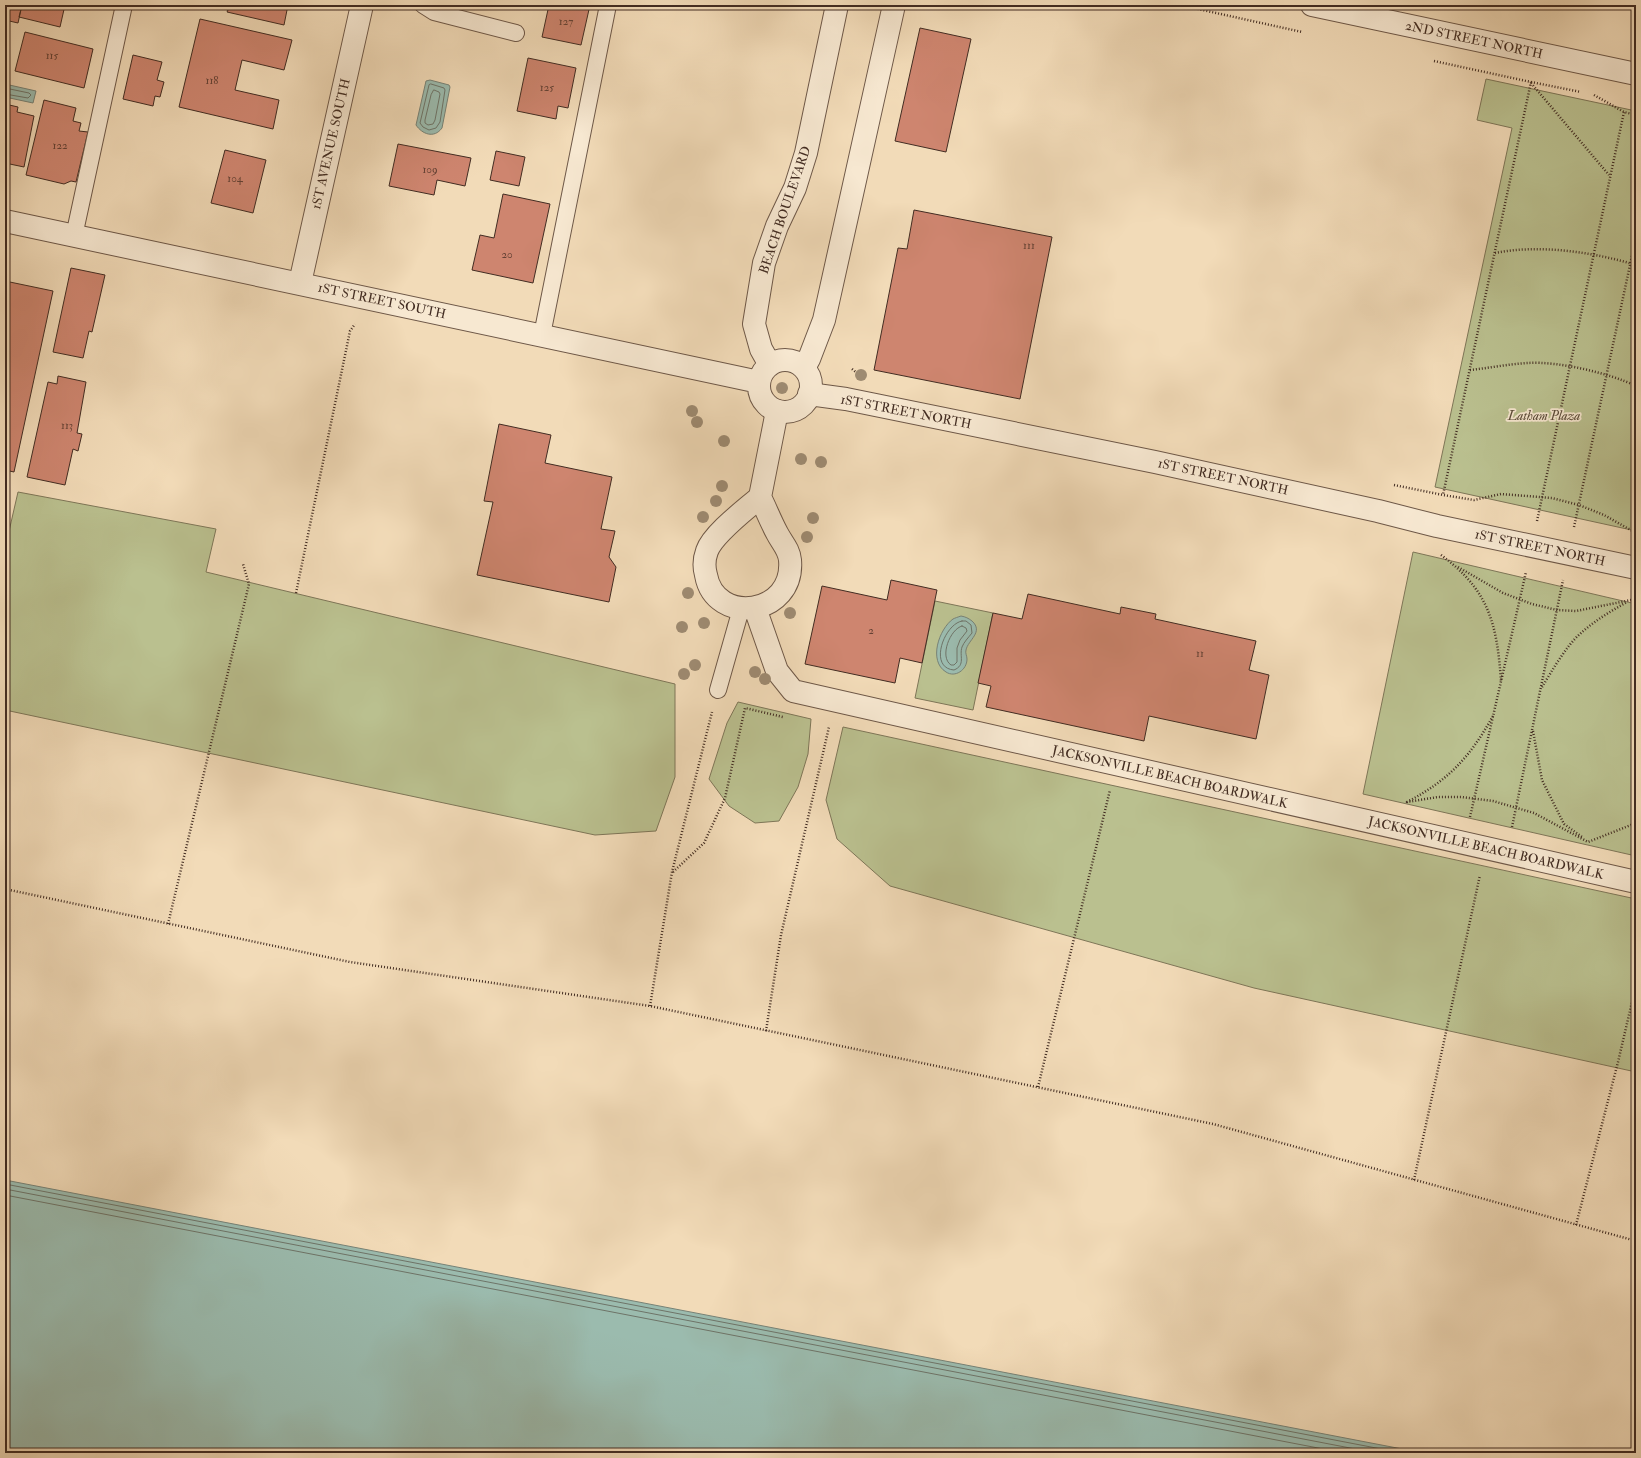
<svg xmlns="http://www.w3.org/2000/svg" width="1641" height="1458" font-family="'IM FELL Double Pica',serif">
  <rect width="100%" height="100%" fill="#f2dbb8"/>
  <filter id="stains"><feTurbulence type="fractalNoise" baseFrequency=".005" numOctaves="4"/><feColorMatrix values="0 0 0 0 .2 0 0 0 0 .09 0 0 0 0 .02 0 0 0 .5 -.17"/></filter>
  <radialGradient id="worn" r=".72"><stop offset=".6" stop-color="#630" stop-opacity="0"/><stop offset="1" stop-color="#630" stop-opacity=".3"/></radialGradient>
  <path fill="#bac08f" stroke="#7e7658" d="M1486 79 1636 111V531L1435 487 1512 128 1477 120Z
    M18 492 216 529 206 572 675 684V777L656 831 595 835 5 710V539L7 540Z
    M1413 552 1636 604V856L1363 794Z
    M935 601 993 613 973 710 915 698Z
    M738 702 811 719 808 754 798 787 779 821 755 823 729 806 709 779 727 723Z
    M843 727 1636 899V1072L1254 988 890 886 837 839 826 800Z"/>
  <path fill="#9bbbae" stroke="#778276" d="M430 80 449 85 450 87 442 128C434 139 422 134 416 125L426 81Z
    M5 84 36 91 33 103 5 97Z
    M961 616C966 617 968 618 972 621 984 632 968 640 966 650 965 653 967 656 967 659 967 670 955 678 946 672 928 661 939 629 953 619 955 618 958 617 961 616Z
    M5 1180 1423 1453H5Z"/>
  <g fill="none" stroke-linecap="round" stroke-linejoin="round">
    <path stroke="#6e7468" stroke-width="1" d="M431 84 444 88 445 90 440 122 436 128 429 130 423 127 420 123 429 85Z
      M5 88 29 93 31 95 28 98 5 94
      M434 90 439 92 440 94 435 120 433 124 428 125 425 123V120L431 95Z
      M962 621H966L971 625 972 633C968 638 964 642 962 647 959 656 966 665 954 670 928 668 944 624 962 621Z
      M962 626 966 628 967 631 960 640 957 648V662L954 665H951C939 657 950 629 962 626Z
      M5 1184 1402 1453
      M5 1189 1376 1453
      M5 1195 1344 1453"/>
  </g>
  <path fill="#ce856f" stroke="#422c22" d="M5 5H22L18 23 5 20Z
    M22 5H65L60 27 19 17Z
    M207 5H288L284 25 227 12 228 10Z
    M549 5H590L581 45 542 37Z
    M200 19 292 40 284 70 242 60 235 90 279 100 273 129 179 107Z
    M920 28 971 39 946 152 895 141Z
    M25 32 93 49 84 88 15 71Z
    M133 55 162 62 157 80 164 82 160 97 155 96 153 106 123 99Z
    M528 58 576 68 568 108 558 106 556 119 517 111Z
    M44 100 76 108 73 121 81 123 79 131 88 132 76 182 71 181 64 184 26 175Z
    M5 104 18 107 17 112 34 116 24 167 5 163Z
    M398 144 471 158 465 186 437 180 434 195 389 186Z
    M225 150 266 160 253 213 211 203Z
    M496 151 525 157 519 186 490 180Z
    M503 194 550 204 533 283 472 270 480 235 494 238Z
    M914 210 1052 237 1020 399 874 370 898 248 907 249Z
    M71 268 105 275 92 332 89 331 83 358 53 352Z
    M5 281 53 291 14 472 5 470Z
    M58 376 86 382 77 433 82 434 78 451 73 449 65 485 27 477 48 382 57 384Z
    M499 424 551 435 545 463 612 477 601 529 615 531 609 557 616 567 609 602 477 575 493 502 484 501Z
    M891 580 937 590 922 663 900 658 895 683 805 664 822 586 887 600Z
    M1028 594 1120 614 1121 607 1156 614 1155 619 1256 641 1249 670 1269 675 1256 739 1149 716 1144 741 986 707 991 686 978 683 993 613 1022 619Z"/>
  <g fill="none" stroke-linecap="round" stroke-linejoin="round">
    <g stroke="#6e5848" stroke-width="18">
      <path id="service" d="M423 5 434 12 516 33
        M74 236 124 5
        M542 335 608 5
        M718 690 741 609"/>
    </g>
    <g stroke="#6e5848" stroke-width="24">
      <path id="pedestrian" d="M755 608 777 671 793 691 1636 882"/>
    </g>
    <g stroke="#6e5848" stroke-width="24">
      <path id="minor" d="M1312 5 1636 74
        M300 283 362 5
        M809 394 846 399 1155 462 1378 511 1437 526 1636 568
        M760 497C766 509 771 522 777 533 782 543 789 549 790 560 795 616 715 626 706 575 704 568 704 559 707 551 713 534 745 510 760 497Z
        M760 497 777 411"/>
    </g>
    <g stroke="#6e5848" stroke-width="24">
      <path id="tertiary" d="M5 221 759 382
        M759 386a26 26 0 1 1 52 0a26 26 0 1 1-52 0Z
        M770 365 761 349 754 324 764 263 777 226 795 188 806 153 837 5
        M804 368 809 359 824 320 894 5"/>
    </g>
    <path stroke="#422c22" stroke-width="2.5" stroke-dasharray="1 2" stroke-linecap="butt" d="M1180 5 1302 32
      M1434 61 1531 82 1443 495
      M1531 82 1581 92
      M1531 83 1609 175
      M1594 95 1624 112 1636 115
      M1495 253C1539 244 1593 252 1636 265
      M852 369 857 373
      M1470 370C1489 368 1509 364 1528 363 1558 361 1609 373 1636 386
      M1394 485 1443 495 1474 500 1501 494 1552 498 1579 505 1604 515 1636 533
      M1537 521 1624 112
      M1574 527 1636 237
      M1441 555C1489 590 1497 624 1501 681
      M1458 567 1503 593 1532 604 1557 610 1576 611 1631 600 1636 603
      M296 593 350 331 355 324
      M1542 687C1552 671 1566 646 1580 634 1594 621 1611 611 1627 602
      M1493 716C1470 757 1449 780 1407 802L1438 797H1461L1493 801 1534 813 1588 842 1636 823
      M1533 731 1542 780 1564 824 1582 837
      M1470 817 1526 572
      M1512 827 1563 580
      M673 872 704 843 725 798 745 708 783 717
      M5 889 350 962 650 1006 1213 1124 1636 1241
      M168 924 249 584 243 564
      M650 1006 672 872 712 712
      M766 1031 781 935 829 727
      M1038 1087 1110 790
      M1414 1180 1480 875
      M1576 1225 1618 1062 1636 985"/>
    <use href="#service" stroke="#f7e8d1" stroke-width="16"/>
    <use href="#pedestrian" stroke="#f7e8d1" stroke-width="22"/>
    <use href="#minor" stroke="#f7e8d1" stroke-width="22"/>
    <use href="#tertiary" stroke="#f7e8d1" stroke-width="22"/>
  </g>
  <g fill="#9e8b72">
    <circle cx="861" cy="375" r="6"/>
    <circle cx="782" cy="388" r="6"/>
    <circle cx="692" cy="411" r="6"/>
    <circle cx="697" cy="422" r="6"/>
    <circle cx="724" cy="441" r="6"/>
    <circle cx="801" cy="459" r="6"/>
    <circle cx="821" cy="462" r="6"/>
    <circle cx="722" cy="486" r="6"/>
    <circle cx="716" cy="501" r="6"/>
    <circle cx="703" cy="517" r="6"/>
    <circle cx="813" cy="518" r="6"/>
    <circle cx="807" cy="537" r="6"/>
    <circle cx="688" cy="593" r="6"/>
    <circle cx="790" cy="613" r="6"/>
    <circle cx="704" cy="623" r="6"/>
    <circle cx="682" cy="627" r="6"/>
    <circle cx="695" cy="665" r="6"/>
    <circle cx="755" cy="672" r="6"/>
    <circle cx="684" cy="674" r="6"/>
    <circle cx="765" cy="679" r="6"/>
  </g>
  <g text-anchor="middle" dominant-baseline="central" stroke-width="3.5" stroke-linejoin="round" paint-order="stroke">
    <g font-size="11" fill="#654235">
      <text x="566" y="21">127</text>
      <text x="52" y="55">115</text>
      <text x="212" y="80">118</text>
      <text x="547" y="87">125</text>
      <text x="60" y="145">122</text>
      <text x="430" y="169">109</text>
      <text x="235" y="178">104</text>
      <text x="1029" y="245">111</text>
      <text x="507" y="254">20</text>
      <text x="67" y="425">113</text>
      <text x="871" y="630">2</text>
      <text x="1200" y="653">11</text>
    </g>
    <g font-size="13" fill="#422c22" stroke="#f7e8d1">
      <text transform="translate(1474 40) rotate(12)">2ND STREET NORTH</text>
      <text transform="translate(331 144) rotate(-77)">1ST AVENUE SOUTH</text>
      <text transform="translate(785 210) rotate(-71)">BEACH BOULEVARD</text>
      <text transform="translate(382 301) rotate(12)">1ST STREET SOUTH</text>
      <text transform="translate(906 412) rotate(11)">1ST STREET NORTH</text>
      <text transform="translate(1223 477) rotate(12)">1ST STREET NORTH</text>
      <text transform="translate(1540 548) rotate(12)">1ST STREET NORTH</text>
      <text transform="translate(1170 777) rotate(13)">JACKSONVILLE BEACH BOARDWALK</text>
      <text transform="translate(1486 848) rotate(13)">JACKSONVILLE BEACH BOARDWALK</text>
    </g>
    <g font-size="13" font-style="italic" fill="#5a4a38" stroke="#f7e8d1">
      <text x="1544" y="416">Latham Plaza</text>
    </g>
  </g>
  <rect width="1641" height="1458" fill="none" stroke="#f2dbb8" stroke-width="20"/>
  <rect x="6" y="6" width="1629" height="1446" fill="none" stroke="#422c22" stroke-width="2"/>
  <rect x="10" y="10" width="1621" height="1438" fill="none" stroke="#422c22"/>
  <rect width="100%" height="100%" filter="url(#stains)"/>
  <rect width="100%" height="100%" fill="url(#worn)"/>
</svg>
